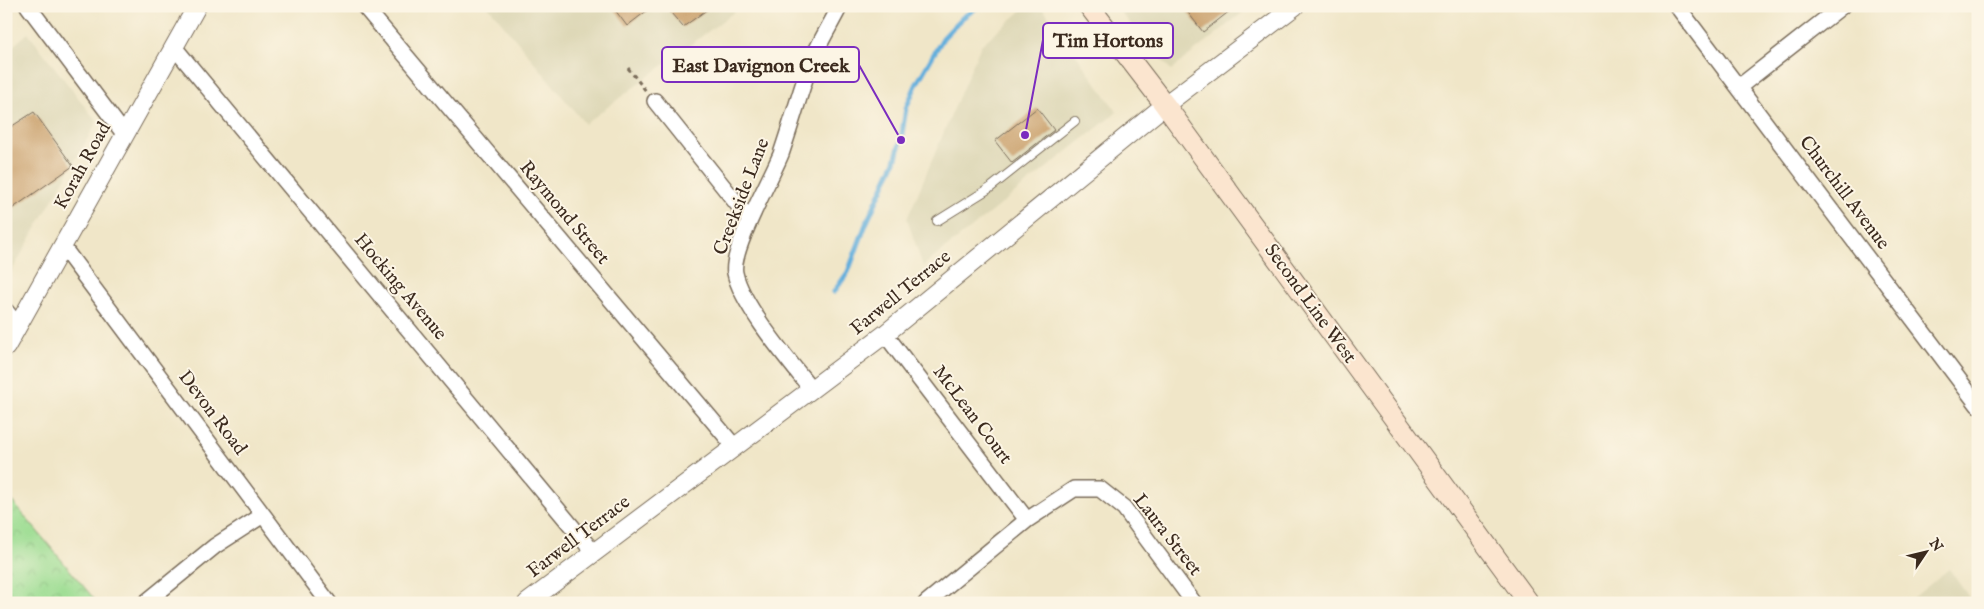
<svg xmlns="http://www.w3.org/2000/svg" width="1984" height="609" font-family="'IM FELL English',serif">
  <defs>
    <pattern id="park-crowns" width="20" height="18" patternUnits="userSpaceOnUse" patternTransform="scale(1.25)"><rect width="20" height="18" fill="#9ddd93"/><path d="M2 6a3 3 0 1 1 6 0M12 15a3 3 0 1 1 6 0" fill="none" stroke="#88be7e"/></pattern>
  </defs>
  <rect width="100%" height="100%" fill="#fcf5e5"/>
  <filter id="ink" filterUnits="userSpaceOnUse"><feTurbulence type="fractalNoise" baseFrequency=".02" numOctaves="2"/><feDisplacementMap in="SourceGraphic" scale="10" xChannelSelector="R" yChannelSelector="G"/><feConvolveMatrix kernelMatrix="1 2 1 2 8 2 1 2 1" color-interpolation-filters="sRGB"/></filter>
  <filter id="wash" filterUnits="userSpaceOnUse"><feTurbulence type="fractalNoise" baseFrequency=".0096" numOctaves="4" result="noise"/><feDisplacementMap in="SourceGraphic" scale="20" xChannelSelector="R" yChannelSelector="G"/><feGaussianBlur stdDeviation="1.12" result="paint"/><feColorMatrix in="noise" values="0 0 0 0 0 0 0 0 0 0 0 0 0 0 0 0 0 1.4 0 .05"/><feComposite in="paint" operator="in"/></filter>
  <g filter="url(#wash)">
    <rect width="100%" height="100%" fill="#f0e6c8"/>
    <path fill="#ded8b7" d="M488 6H742L585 124Z
      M1027 6H1041L1117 112 923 266 907 219 981 45Z
      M1115 6H1251L1171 70Z
      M28 33 97 122 6 281V52Z
      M1949 569 1973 603H1907Z"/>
    <path fill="url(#park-crowns)" stroke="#6c8458" d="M6 494 95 600 93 603H6Z"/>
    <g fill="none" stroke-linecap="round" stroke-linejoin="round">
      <path stroke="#63afdc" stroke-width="5" d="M834 292 848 272 866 224 895 161 901 140 906 108 916 85 943 38 962 18 979 6"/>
    </g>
    <g id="blocks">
      <path fill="#c89d68" d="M612 6H653L627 26Z
        M665 6H712L683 27Z
        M1183 6H1236L1203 32Z
        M1037 108 1054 130 1012 163 995 141Z
        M34 112 73 166 6 213V130Z"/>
    </g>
  </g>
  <g filter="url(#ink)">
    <use href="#blocks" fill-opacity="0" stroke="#7a6c5a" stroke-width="1"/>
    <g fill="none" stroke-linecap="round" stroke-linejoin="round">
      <g stroke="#7a6c5a" stroke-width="10">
        <path id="service" d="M937 221 990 188 1075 121"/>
      </g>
      <g stroke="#7a6c5a" stroke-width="18">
        <path id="minor" d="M28 6 125 135
          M364 6 734 446
          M1677 6 1978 405
          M174 47 594 553
          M1739 87 1842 6
          M655 101 750 220
          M62 246 329 603
          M6 311 18 326
          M885 334 1027 520
          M812 390C790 362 742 306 735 273 730 251 771 179 781 154 791 125 799 96 809 67 817 46 830 26 840 6
          M145 603 215 546 263 515
          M926 603 1027 520 1074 489H1100L1124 508 1194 603"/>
      </g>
      <g stroke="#7a6c5a" stroke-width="20">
        <path id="tertiary" d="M6 347 197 6
          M527 603 885 334 1165 105 1295 6"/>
      </g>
      <g stroke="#7a6c5a" stroke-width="22">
        <path id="secondary" d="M1089 6 1165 105 1529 603"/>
      </g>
      <path stroke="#7a6c5a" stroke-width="3" stroke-dasharray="4 4" stroke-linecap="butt" d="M628 68 646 91"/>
      <use href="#service" stroke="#fff" stroke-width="8"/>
      <use href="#minor" stroke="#fff" stroke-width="15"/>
      <use href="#tertiary" stroke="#fff" stroke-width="18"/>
      <use href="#secondary" stroke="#fbe5cf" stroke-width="20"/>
    </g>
  </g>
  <g text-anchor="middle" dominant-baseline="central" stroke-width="4" stroke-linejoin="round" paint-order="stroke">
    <g font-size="19" fill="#3b2a1e" stroke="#fcf5e5">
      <text transform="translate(83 166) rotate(-61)">Korah Road</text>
      <text transform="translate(1844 193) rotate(53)">Churchill Avenue</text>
      <text transform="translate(742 197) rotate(-69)">Creekside Lane</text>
      <text transform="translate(564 213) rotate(50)">Raymond Street</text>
      <text transform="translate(400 287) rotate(50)">Hocking Avenue</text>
      <text transform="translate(901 293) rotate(-39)">Farwell Terrace</text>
      <text transform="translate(1310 304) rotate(54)">Second Line West</text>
      <text transform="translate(212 413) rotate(53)">Devon Road</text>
      <text transform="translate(972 415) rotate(53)">McLean Court</text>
      <text transform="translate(1167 535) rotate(52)">Laura Street</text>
      <text transform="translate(579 537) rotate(-37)">Farwell Terrace</text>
    </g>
  </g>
  <path fill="none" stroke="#7b2cbf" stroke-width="2" d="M1025 135L1043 40M901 140L859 65"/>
  <g fill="#7b2cbf" stroke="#fcf5e5" stroke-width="2">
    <circle cx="1025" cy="135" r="5"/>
    <circle cx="901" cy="140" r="5"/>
  </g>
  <g fill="#fcf5e5" stroke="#7b2cbf" stroke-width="2">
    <rect x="1043" y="23" width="130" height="35" rx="5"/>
    <rect x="662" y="47" width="197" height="35" rx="5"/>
  </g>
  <g font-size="20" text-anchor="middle" font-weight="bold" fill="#3b2a1e">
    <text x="1108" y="47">Tim Hortons</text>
    <text x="761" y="72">East Davignon Creek</text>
  </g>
  <rect width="1984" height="609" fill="none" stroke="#fcf5e5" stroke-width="25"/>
  <g transform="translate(1926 552) rotate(55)" stroke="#fcf5e5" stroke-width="4" paint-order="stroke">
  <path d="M0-4L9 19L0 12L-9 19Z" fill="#3b2a1e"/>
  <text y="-8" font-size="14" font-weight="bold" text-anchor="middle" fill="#3b2a1e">N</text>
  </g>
</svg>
